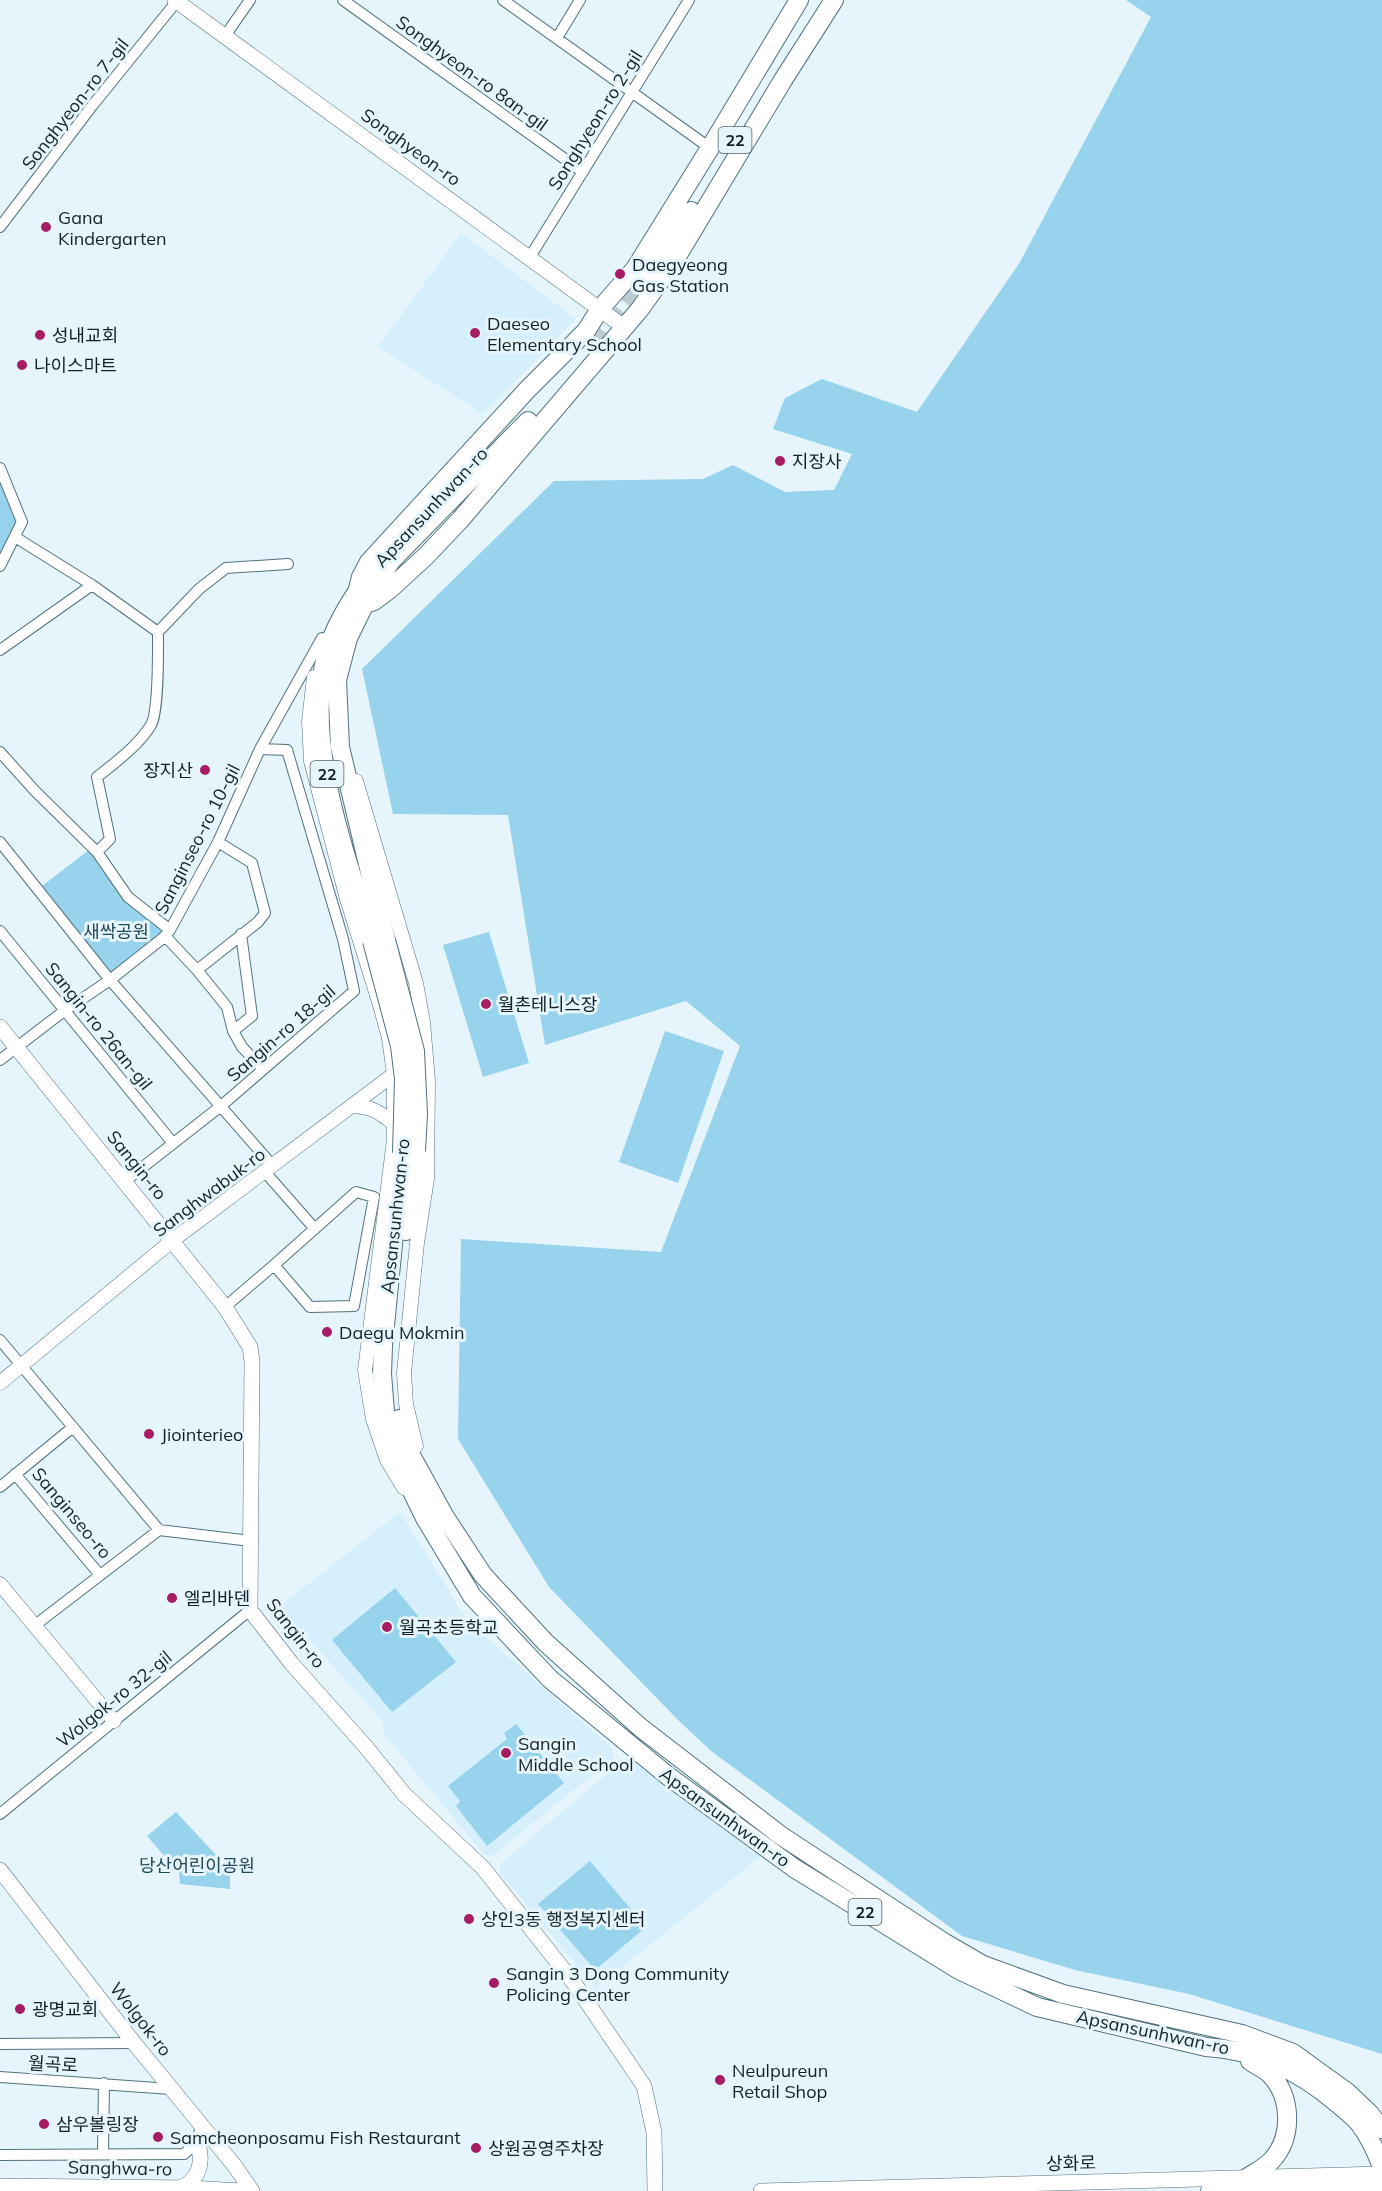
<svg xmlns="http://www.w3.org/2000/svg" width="1382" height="2191" font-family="Mulish,'Noto Sans KR',sans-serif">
  <rect width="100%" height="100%" fill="#e6f5fb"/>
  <path fill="#d5f0fc" d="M461 233 576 319 483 414 378 347Z
    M400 1512 464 1615 488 1639 612 1748 614 1758 493 1855 489 1856 484 1854 383 1733V1722L280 1606Z
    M625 1759 634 1762 761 1856 596 1988 500 1873V1864Z"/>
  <path fill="#97d3ec" d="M1126 0H1382V2054L1189 1994 1075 1970 962 1936 711 1751 678 1720 549 1587 458 1439 461 1239 661 1252 740 1046 686 1001 545 1045 508 815 393 814 362 669 554 481 703 479 733 465 785 492 834 490 852 454 773 429 785 398 822 379 917 412 1020 262 1151 17Z
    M0 468 22 522 0 566Z
    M93 847 128 897 170 930 110 980 38 889Z
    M489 932 529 1063 483 1077 443 945Z
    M665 1031 724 1051 678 1183 619 1162Z
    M395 1588 456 1662 392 1712 332 1640Z
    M516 1724 564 1783 487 1846 456 1806 460 1801 448 1786 507 1739 504 1733Z
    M176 1812 230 1870V1889L180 1884 179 1873 147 1836Z
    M590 1861 646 1927 595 1970 538 1904Z"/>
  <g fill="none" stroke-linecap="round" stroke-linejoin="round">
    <path stroke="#bccbd1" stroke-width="18" stroke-dasharray="18 9" stroke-linecap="butt" d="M596 348 647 280"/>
    <g stroke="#50727f" stroke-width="12">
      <path id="minor" d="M343 0 583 172
        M503 0 710 148
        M225 36 250 0
        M557 38 580 0
        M0 227 92 106 177 1
        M530 257 689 0
        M0 468 22 522 0 566
        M15 537 92 585 158 632
        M0 650 92 585
        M0 752 35 791 97 852 128 897 170 930
        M0 842 110 980 273 1166
        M97 852 110 839 97 777C116 762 138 746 151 725 159 711 158 651 158 632L199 589 226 568 288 564
        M0 931 172 1142
        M165 936 197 970 227 1007 233 1031 242 1047 263 1069
        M197 970 258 922 265 913 252 863 218 842
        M233 1031 252 1016 241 934
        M0 1060 64 1011 110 980 163 938 170 930 218 842 260 749 322 638
        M265 1172 315 1229
        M125 1181 221 1106 354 991 343 939 287 750 260 749
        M225 1307 274 1265 310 1307 354 1306 374 1197 356 1192 274 1265
        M0 1340 159 1530 251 1541
        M15 1474 100 1575
        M0 1487 73 1427
        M34 1626 159 1530
        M0 1814 250 1610
        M0 2044 134 2043
        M0 2077 171 2089
        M103 2154 104 2083
        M0 2155 184 2154 197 2142 201 2126"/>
    </g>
    <g stroke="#50727f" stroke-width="15">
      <path id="tertiary" d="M314 677 309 721 311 761 347 899 380 1005 389 1038 394 1074V1140L365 1370 373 1419 387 1460 404 1488
        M356 781 416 983 423 1022 428 1081 427 1179 417 1243 404 1373 406 1404 416 1446
        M352 1106C372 1107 378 1111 393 1123
        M0 1383 173 1240 398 1071
        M0 1584 114 1721"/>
    </g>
    <g stroke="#50727f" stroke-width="16">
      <path id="secondary" d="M175 0 624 327
        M0 1027 225 1307 250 1347 252 1361 250 1610 292 1664 366 1747 404 1794 483 1868 574 1983 644 2086 654 2132 655 2191
        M0 1870 134 2043 234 2165 252 2191
        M0 2186 192 2188 240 2191
        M180 2188C200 2180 204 2161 197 2142
        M761 2191 1382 2174"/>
    </g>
    <g stroke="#50727f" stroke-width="20">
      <path id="trunk" d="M647 280 691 211
        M366 579C350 601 335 625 327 652 302 743 346 853 372 941
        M358 589 361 577 369 562 527 390 586 331 600 309 635 269 710 148 799 0
        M365 604 374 601 390 589 426 556 461 519 640 309 673 263 783 80 834 0
        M386 940 340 747 337 680 348 638 370 593 391 561 528 421
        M402 1153 383 1346 382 1374 385 1412 394 1447 405 1477 425 1518 472 1596 550 1679 668 1776 794 1868 959 1970 1037 2007 1206 2047C1257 2050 1300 2071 1338 2104 1345 2110 1353 2116 1359 2123 1369 2136 1376 2151 1382 2167
        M406 1231 416 1151
        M399 1419 412 1457 445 1517 483 1575 546 1643 641 1728 780 1835 945 1943 983 1965 1063 1994 1242 2034 1293 2053 1347 2092 1369 2113 1382 2129
        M1245 2179C1254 2173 1265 2168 1272 2160 1293 2137 1292 2097 1270 2074 1264 2069 1256 2065 1250 2061
        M1210 2191 1382 2186"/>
    </g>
    <use href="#minor" stroke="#fff" stroke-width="10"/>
    <use href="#tertiary" stroke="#fff" stroke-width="14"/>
    <use href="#secondary" stroke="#fff" stroke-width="15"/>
    <use href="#trunk" stroke="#fff" stroke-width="18"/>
    <g stroke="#50727f" stroke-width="20" stroke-linecap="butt">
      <path id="trunk-bridge" d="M386 940 415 1051 418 1114 416 1151
        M372 941 400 1046 404 1079 402 1153"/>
    </g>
    <use href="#trunk-bridge" stroke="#fff" stroke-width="18"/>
  </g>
  <g fill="#a61d64" stroke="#e6f5fb" stroke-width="2">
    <circle cx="46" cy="227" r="6"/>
    <circle cx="620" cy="274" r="6"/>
    <circle cx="475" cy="333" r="6"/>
    <circle cx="40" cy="335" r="6"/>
    <circle cx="22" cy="365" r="6"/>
    <circle cx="780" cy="461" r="6"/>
    <circle cx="205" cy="770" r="6"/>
    <circle cx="486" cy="1004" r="6"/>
    <circle cx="327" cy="1332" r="6"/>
    <circle cx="149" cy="1434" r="6"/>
    <circle cx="172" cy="1598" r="6"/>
    <circle cx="387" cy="1627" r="6"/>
    <circle cx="506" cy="1753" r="6"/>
    <circle cx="469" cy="1919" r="6"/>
    <circle cx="494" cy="1983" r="6"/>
    <circle cx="20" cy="2009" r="6"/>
    <circle cx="720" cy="2080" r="6"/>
    <circle cx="44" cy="2124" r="6"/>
    <circle cx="158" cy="2137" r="6"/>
    <circle cx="476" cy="2148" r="6"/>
  </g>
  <g text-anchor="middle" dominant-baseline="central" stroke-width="6" stroke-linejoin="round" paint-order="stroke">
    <g fill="#e6f5fb" stroke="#536167" stroke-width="1.5">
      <rect x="718.5" y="127" width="33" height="26" rx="4.5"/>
      <rect x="310.5" y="761" width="33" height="26" rx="4.5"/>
      <rect x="848.5" y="1899" width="33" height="26" rx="4.5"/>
    </g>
    <g font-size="16" font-weight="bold" fill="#142227">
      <text x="735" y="140">22</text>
      <text x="327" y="774">22</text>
      <text x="865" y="1912">22</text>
    </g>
    <g font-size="18" fill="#142227" stroke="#e6f5fb">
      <text transform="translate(472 73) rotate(36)">Songhyeon-ro 8an-gil</text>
      <text transform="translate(75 104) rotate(-52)">Songhyeon-ro 7-gil</text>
      <text transform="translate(595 120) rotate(-58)">Songhyeon-ro 2-gil</text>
      <text transform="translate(411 147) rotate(36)">Songhyeon-ro</text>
      <text transform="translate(431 507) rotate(-47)">Apsansunhwan-ro</text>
      <text transform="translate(197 839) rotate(-63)">Sanginseo-ro 10-gil</text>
      <text transform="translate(99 1026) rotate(51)">Sangin-ro 26an-gil</text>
      <text transform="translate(281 1033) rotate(-41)">Sangin-ro 18-gil</text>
      <text transform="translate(137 1165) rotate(51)">Sangin-ro</text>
      <text transform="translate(209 1192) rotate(-37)">Sanghwabuk-ro</text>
      <text transform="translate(395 1216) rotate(-84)">Apsansunhwan-ro</text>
      <text transform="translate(72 1513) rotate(50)">Sanginseo-ro</text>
      <text transform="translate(296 1633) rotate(52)">Sangin-ro</text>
      <text transform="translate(114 1699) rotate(-39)">Wolgok-ro 32-gil</text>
      <text transform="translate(725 1817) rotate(36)">Apsansunhwan-ro</text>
      <text transform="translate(141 2019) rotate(52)">Wolgok-ro</text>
      <text transform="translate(1153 2032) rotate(12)">Apsansunhwan-ro</text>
      <text transform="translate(53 2064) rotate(3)">월곡로</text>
      <text transform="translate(1071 2163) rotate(-1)">상화로</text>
      <text transform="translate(120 2168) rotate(1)">Sanghwa-ro</text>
    </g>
    <g font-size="18" fill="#142227" stroke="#e6f5fb" text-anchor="start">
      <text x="58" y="217">Gana<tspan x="58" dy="21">Kindergarten</tspan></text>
      <text x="632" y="264">Daegyeong<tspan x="632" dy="21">Gas Station</tspan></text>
      <text x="487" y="323">Daeseo<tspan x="487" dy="21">Elementary School</tspan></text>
      <text x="52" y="335">성내교회</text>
      <text x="34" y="365">나이스마트</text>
      <text x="792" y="461">지장사</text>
      <text x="193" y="770" text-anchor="end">장지산</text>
      <text x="498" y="1004">월촌테니스장</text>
      <text x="339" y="1332">Daegu Mokmin</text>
      <text x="161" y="1434">Jiointerieo</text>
      <text x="184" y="1598">엘리바덴</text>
      <text x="399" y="1627">월곡초등학교</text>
      <text x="518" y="1743">Sangin<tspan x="518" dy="21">Middle School</tspan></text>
      <text x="481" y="1919">상인3동 행정복지센터</text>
      <text x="506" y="1973">Sangin 3 Dong Community<tspan x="506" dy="21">Policing Center</tspan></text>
      <text x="32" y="2009">광명교회</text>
      <text x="732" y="2070">Neulpureun<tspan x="732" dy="21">Retail Shop</tspan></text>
      <text x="56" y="2124">삼우볼링장</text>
      <text x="170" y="2137">Samcheonposamu Fish Restaurant</text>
      <text x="488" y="2148">상원공영주차장</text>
    </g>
    <g font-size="18" fill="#214a5a" stroke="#e6f5fb">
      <text x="116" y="931">새싹공원</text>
      <text x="197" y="1865">당산어린이공원</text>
    </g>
  </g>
</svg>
